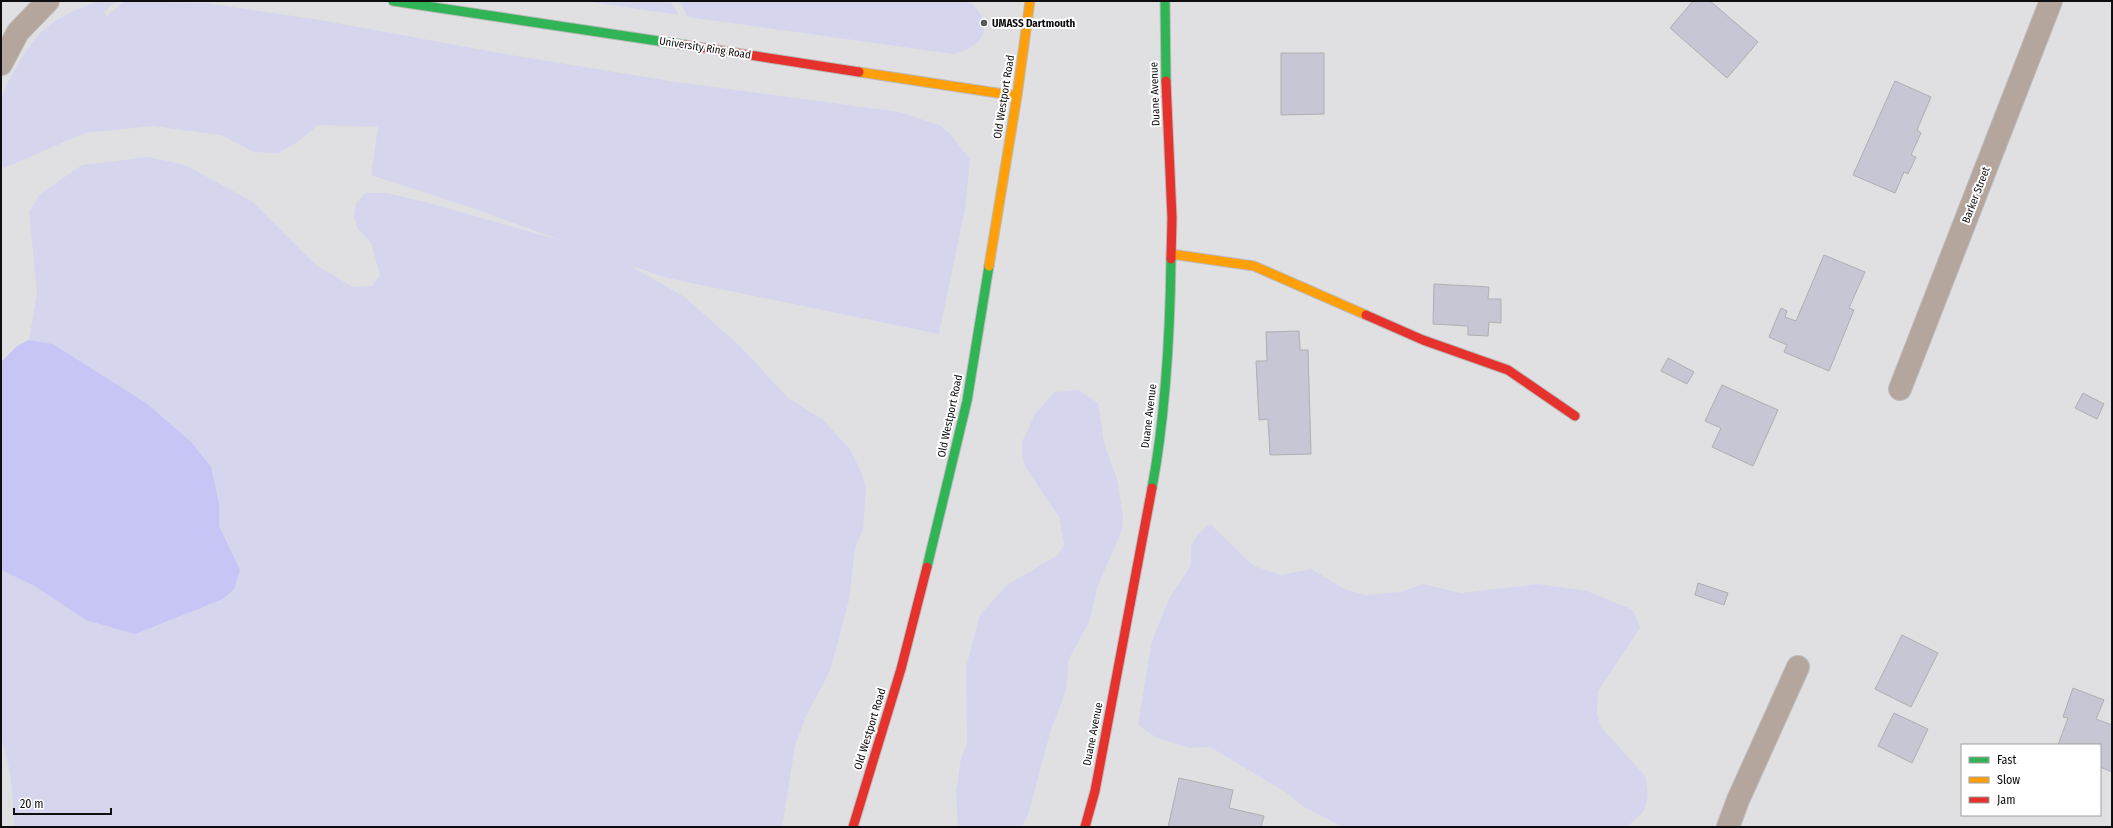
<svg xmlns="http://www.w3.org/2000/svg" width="2113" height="828" font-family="'Fira Sans Condensed',sans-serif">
  <rect width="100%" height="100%" fill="#e0e0e3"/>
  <path fill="#d5d5ee" d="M99 1H117L104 12 106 17 124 1 206 3 320 20 499 53 670 81 900 112 941 126 953 137 970 160 965 209 939 334 667 278 629 265 686 298 741 347 788 398 822 419 849 448 861 471 866 488 863 529 855 548 849 600 830 671 806 716 795 746 782 827H14C13 797 12 769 1 740V570L35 586 240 570 219 526V503L146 403 53 344 29 340 37 293 29 212 39 195 82 165 148 157 185 165 253 202 316 265 353 287 372 286 380 275 371 243 358 229 354 217 356 203 366 193H386L429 203 563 241 478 210 371 175 378 127 318 125 299 141 279 153 254 152 221 135 153 126 85 133 4 168 1 164C1 149 0 113 1 100 8 77 29 42 47 27 62 15 81 7 99 1Z
    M585 1H670L679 15Z
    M679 1H969C996 24 985 47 953 54L688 17Z
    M1079 390 1098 403 1104 443 1117 479 1123 516 1122 530 1097 588 1090 620 1069 659 1066 690 1050 733 1028 815 1022 827H958L956 792 961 758 967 744 966 667 980 615 1007 585 1058 555 1064 545 1059 517 1026 468 1022 454V442L1035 414 1055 392Z
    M1210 524 1254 566 1281 575 1311 569 1347 590 1366 595 1401 592 1423 584 1461 593 1538 584 1587 591 1633 610 1640 628 1598 691 1597 714 1601 727 1646 777 1648 796 1644 811 1627 827H1343L1304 807 1287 793 1210 747 1190 748 1157 738 1138 725 1152 641 1169 599 1191 565V546L1198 534Z"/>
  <path fill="#c6c5f5" d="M29 340 53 344 146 403 191 442 211 467 219 503V526L240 570 234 589 223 599 135 634 86 620 35 586 1 570V362L17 346Z"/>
  <path fill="#c6c6d4" stroke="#afafb1" d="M1693 1H1710L1758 42 1727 78 1670 28Z
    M1281 53H1324V114L1281 115Z
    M1895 81 1931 97 1917 130 1921 133 1911 155 1916 157 1908 174 1904 172 1895 193 1853 175Z
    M1824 255 1865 272 1849 308 1854 310 1829 371 1784 352 1787 345 1769 337 1781 308 1787 311 1785 317 1796 321Z
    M1434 284 1489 287 1488 299H1501V323L1489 322 1488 336 1468 335V326L1433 324Z
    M1299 331 1300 350H1308L1311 454 1270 455 1268 419 1259 420 1256 361H1267L1266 332Z
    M1668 358 1694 372 1687 384 1661 371Z
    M1722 385 1778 410 1753 466 1712 447 1721 428 1705 421Z
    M2083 393 2104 404 2097 419 2075 408Z
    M1698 583 1728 593 1724 605 1695 595Z
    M1902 635 1938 653 1911 707 1875 689Z
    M2073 688 2104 700 2096 719 2112 725V772L2100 767V745H2058L2068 718 2063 717Z
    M1894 713 1928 729 1912 763 1878 746Z
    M1179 778 1233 790 1229 808 1264 816 1261 827H1168Z"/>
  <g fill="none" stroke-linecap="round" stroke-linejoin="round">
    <g stroke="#bbbbbc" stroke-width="24">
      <path id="street" d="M1 64 18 32 48 1
        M1900 389 2051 1
        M1728 827 1738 800 1798 667"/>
    </g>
    <g stroke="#bbbbbc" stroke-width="11">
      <path id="fast" d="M393 1 685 45
        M1165 1 1166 81
        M1152 488C1166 413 1170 336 1171 259
        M927 567 967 401 989 266"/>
    </g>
    <g stroke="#bbbbbc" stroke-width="11">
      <path id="slow" d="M859 72 1017 96
        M1171 254 1254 266 1366 315
        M989 266 1017 96 1030 1"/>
    </g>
    <g stroke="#bbbbbc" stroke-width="11">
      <path id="jam" d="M685 45 859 72
        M1166 81 1172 218 1171 259
        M1366 315 1423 340 1508 370 1575 416
        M853 827 901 669 927 567
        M1085 827 1095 791 1152 488"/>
    </g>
    <use href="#street" stroke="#b4a59d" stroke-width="22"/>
    <use href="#fast" stroke="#30b455" stroke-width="9"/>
    <use href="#slow" stroke="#ff9f0a" stroke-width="9"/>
    <use href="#jam" stroke="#e5322d" stroke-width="9"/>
  </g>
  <circle fill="#58585a" stroke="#fff" stroke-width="1.5" cx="984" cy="23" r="4"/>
  <g text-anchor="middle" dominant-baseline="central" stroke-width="4" stroke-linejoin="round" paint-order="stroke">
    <g font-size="11" font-weight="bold" fill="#0e0e10" stroke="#fff" text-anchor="start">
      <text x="992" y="23">UMASS Dartmouth</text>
    </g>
    <g font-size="11" fill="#0e0e10" stroke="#fff">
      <text transform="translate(705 48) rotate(9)">University Ring Road</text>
      <text transform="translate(1155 94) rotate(-92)">Duane Avenue</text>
      <text transform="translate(1004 97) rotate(-81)">Old Westport Road</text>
      <text transform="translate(1976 195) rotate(-69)">Barker Street</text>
      <text transform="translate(950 416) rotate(-78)">Old Westport Road</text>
      <text transform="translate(1149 416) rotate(-83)">Duane Avenue</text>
      <text transform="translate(870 729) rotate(-73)">Old Westport Road</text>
      <text transform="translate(1093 734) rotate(-79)">Duane Avenue</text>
    </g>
  </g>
  <rect width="2113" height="828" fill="none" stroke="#0e0e10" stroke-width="4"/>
  <rect x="1961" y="744" width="140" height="72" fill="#ffffff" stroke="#9f9f9f"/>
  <rect x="1969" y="757" width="20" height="6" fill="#30b455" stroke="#9f9f9f"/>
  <text x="1997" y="764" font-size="12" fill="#0e0e10">Fast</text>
  <rect x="1969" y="777" width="20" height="6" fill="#ff9f0a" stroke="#9f9f9f"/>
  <text x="1997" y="784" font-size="12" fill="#0e0e10">Slow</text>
  <rect x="1969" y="797" width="20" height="6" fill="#e5322d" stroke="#9f9f9f"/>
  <text x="1997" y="804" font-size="12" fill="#0e0e10">Jam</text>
  <path d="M14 808v6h97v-6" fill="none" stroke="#0e0e10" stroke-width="2"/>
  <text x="20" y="808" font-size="12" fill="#0e0e10" stroke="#ffffff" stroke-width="3" paint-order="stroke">20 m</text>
</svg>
